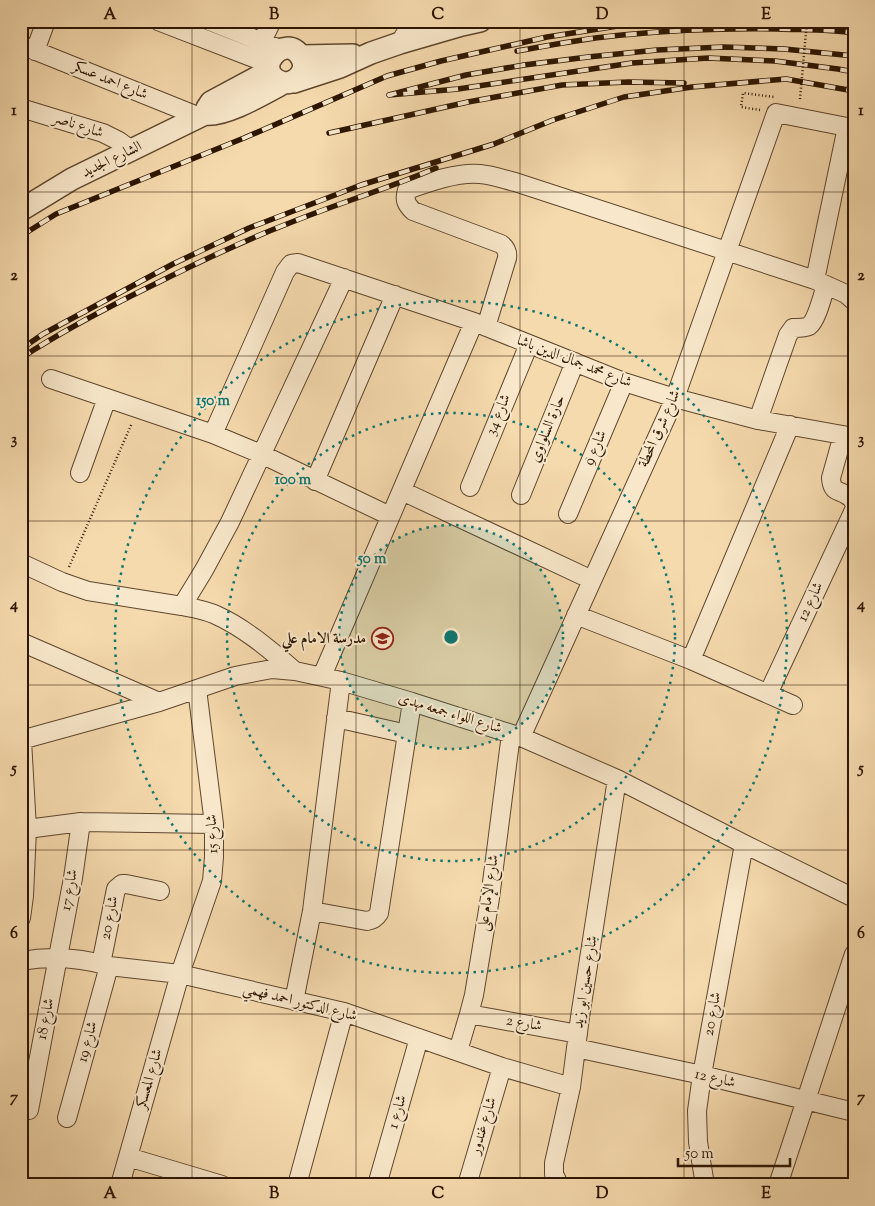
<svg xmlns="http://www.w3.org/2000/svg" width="875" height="1206" viewBox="0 0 875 1206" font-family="'Sorts Mill Goudy',Amiri,serif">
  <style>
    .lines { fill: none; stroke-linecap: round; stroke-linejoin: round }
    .minor-casing { stroke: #5f462c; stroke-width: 20 }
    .tertiary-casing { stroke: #5f462c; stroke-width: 24 }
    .path { stroke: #2d1500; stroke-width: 2.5; stroke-dasharray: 1 2.5; stroke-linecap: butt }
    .minor { stroke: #f8e7ca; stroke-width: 18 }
    .tertiary { stroke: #f8e7ca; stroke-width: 21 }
    .rail-casing { stroke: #2d1500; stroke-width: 5.5 }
    .rail { stroke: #f8e7ca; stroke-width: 4; stroke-dasharray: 11; stroke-linecap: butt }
    .path-bridge { stroke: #2d1500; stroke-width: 2.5; stroke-dasharray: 1 2.5; stroke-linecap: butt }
    .grid { fill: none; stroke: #2d1500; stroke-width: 1; stroke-opacity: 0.55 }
    .ring { fill: none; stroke: #0f766e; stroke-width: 2.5; stroke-dasharray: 2.5 5 }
    .labels { text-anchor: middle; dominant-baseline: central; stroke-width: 4; stroke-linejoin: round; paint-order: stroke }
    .street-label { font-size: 15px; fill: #2d1500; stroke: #f8e7ca }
    .poi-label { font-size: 15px; font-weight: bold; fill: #2d1500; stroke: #f8e7ca; text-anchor: end }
    .centre { fill: #0f766e; stroke: #f8e7ca; stroke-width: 2.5 }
    .ring-label { font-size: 15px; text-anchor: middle; font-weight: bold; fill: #0f766e; stroke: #f8e7ca; stroke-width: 4; stroke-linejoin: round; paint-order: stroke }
    .neatline { fill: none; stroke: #2d1500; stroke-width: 2 }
    .grid-label { font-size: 16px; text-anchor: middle; font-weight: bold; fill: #2d1500 }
  </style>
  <rect width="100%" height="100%" fill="#f5daae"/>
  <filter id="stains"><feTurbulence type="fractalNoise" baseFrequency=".004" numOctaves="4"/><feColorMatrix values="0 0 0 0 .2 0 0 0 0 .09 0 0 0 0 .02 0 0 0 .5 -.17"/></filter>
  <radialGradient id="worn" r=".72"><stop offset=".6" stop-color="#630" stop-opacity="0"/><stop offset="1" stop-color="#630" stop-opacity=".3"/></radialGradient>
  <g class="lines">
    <defs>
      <path id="minor" d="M158 21 269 64
        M209 21 280 49
        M400 43 412 21
        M21 45 200 117
        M35 51 46 21
        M256 53 272 21
        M21 108 103 133 119 141 131 150
        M815 280 847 127 854 128
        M486 327 507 258C508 252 506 248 501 244L413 211C406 204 404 200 407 190 429 182 457 172 480 174 492 175 503 179 515 182L815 280 846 294 854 301
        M51 379 213 434 261 454 390 516
        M758 420 788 335 793 328C798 328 805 328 809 326 817 320 823 294 826 285
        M213 434 285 272 291 264 298 263 474 322 624 382 675 398 758 420 854 437
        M843 435 831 478C832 494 839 489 848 496 851 497 853 501 854 503
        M80 473 107 398
        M315 481 395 295
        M470 487 529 344
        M402 491 592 580
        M521 495 575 362
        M568 514 624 382
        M21 563 62 582 88 591 182 606
        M576 615 691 660 793 705
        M21 642 159 702
        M691 660 790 425
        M295 671C270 650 245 628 216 615 206 610 193 608 182 606L204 570 230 522 344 278
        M322 676 474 322
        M768 694 854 510
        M336 718 407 734
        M521 737 675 398 776 113 847 127
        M21 740 159 702 235 676 272 669 295 671 341 681 412 702 521 737 617 779 744 844 854 898
        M27 829 81 822 214 824
        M312 911 367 921C373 920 376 918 379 913L412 702
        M21 918 24 896 27 829 22 740
        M21 961C49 956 81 958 109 966L180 974 344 1012 502 1067 571 1087
        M101 964 116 889 122 884H126L160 891
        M294 1001 312 911 341 681
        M469 1014 578 1034
        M576 1048 702 1075 854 1112
        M458 1051 469 1014 474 995 490 898 511 734
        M29 1110 73 878 81 822
        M67 1118 109 966
        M128 1157 222 1185
        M120 1185 180 974 212 881 214 857V824L197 689
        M297 1185 344 1012
        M377 1185 419 1038
        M467 1185 502 1067
        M559 1185 554 1174V1163L571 1087 580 1017 617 779
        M705 1185 698 1142 697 1111 702 1075 744 844
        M778 1185 854 954"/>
      <path id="tertiary" d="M301 56 353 55
        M294 82 340 67 371 53 400 43 462 25 480 21
        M205 114 207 108 211 102 269 71
        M21 210 72 179 205 114C225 117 265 93 284 83 297 83 309 70 301 57 285 30 248 72 284 83"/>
    </defs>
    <use href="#minor" class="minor-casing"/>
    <use href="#tertiary" class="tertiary-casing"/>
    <path class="path" d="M760 110 741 107 743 93 774 97
      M69 567 132 423"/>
    <use href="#minor" class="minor"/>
    <use href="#tertiary" class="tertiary"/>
    <defs>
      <path id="rail" d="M517 51C552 45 587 38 622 35 674 30 726 28 778 29 803 30 829 29 854 33
        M854 56 784 49 723 47 657 50 588 57 524 65 466 75 389 95 458 89 632 63 708 58 775 61 838 69 854 72
        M329 133 468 102 562 85 628 82 684 83
        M21 236 56 214 244 138 387 76 441 61 547 37 624 25 676 21
        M21 349 43 334 173 264 249 228 361 185 494 144 553 120 624 97 692 87 786 79 854 91
        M21 358C64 330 110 306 157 283 199 262 243 241 287 224 336 204 387 189 436 168"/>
    </defs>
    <use href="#rail" class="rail-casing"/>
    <use href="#rail" class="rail"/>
    <path class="path-bridge" d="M800 99 807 21"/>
  </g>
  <path class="grid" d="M192 21V1185M356 21V1185M520 21V1185M684 21V1185M21 192H854M21 356H854M21 521H854M21 685H854M21 850H854M21 1014H854"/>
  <circle cx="451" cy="637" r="112" fill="#0f766e" fill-opacity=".12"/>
  <g class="ring">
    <circle cx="451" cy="637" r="112"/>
    <circle cx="451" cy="637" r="224"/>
    <circle cx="451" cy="637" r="336"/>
  </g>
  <defs>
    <symbol id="school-ring" viewBox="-11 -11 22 22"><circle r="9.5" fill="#f8e7ca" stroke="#8f2418" stroke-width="1.5"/><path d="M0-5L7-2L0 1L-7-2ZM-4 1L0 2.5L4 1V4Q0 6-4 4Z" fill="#8f2418"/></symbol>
  </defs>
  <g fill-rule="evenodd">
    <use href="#school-ring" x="370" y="626" width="25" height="25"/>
  </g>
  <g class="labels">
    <g class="street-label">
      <text transform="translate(110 81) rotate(22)">شارع احمد عسكر</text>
      <text transform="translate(78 126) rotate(18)">شارع ناصر</text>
      <text transform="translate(112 160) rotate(-26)">الشارع الجديد</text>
      <text transform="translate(574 362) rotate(21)">شارع محمد جمال الدين باشا</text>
      <text transform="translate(499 415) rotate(-68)">شارع 34</text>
      <text transform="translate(548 429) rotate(-68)">حارة السلواوي</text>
      <text transform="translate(660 429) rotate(-66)">شارع شرق المحطة</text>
      <text transform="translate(596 448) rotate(-67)">شارع 9</text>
      <text transform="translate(811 602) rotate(-65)">شارع 12</text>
      <text transform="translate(450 714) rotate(17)">شارع اللواء جمعه مهدى</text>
      <text transform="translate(213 834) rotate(-92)">شارع 15</text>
      <text transform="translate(70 890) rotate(-80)">شارع 17</text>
      <text transform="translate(489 893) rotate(-82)">شارع الإمام على</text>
      <text transform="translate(110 918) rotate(-79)">شارع 20</text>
      <text transform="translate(586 982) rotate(-81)">شارع حسين ابو زيد</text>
      <text transform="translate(300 1003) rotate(14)">شارع الدكتور احمد فهمي</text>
      <text transform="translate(713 1014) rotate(-80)">شارع 20</text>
      <text transform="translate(46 1019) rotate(-79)">شارع 18</text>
      <text transform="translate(524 1024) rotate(10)">شارع 2</text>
      <text transform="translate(88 1042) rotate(-75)">شارع 19</text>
      <text transform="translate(150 1079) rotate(-74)">شارع المعسكر</text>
      <text transform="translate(715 1079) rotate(13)">شارع 12</text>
      <text transform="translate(398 1112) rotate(-74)">شارع 1</text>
      <text transform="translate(484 1126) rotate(-73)">شارع غندور</text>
    </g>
    <g class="poi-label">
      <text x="366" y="639">مدرسة الامام علي</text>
    </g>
  </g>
  <circle cx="451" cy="637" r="8" class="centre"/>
  <g class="ring-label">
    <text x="213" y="405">150 m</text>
    <text x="293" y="484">100 m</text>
    <text x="372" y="563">50 m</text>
  </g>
  <rect width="875" height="1206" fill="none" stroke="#f5daae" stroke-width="55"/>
  <path d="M678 1158v8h112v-8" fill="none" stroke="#2d1500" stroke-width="2.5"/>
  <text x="685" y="1158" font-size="15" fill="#2d1500" stroke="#f8e7ca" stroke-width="4" paint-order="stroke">50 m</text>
  <rect x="28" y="28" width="820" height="1150" class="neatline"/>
  <g class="grid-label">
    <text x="110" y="19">A</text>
    <text x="274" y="19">B</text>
    <text x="438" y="19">C</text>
    <text x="602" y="19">D</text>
    <text x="766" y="19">E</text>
    <text x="14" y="115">1</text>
    <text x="861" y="115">1</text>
    <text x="14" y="280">2</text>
    <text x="861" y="280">2</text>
    <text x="14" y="444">3</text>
    <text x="861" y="444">3</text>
    <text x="14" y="609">4</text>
    <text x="861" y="609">4</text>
    <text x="14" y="773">5</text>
    <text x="861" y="773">5</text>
    <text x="14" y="938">6</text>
    <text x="861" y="938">6</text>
    <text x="14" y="1102">7</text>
    <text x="861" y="1102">7</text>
    <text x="110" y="1198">A</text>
    <text x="274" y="1198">B</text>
    <text x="438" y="1198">C</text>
    <text x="602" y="1198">D</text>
    <text x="766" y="1198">E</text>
  </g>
  <rect width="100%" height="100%" filter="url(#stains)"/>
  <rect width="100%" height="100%" fill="url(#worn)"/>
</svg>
